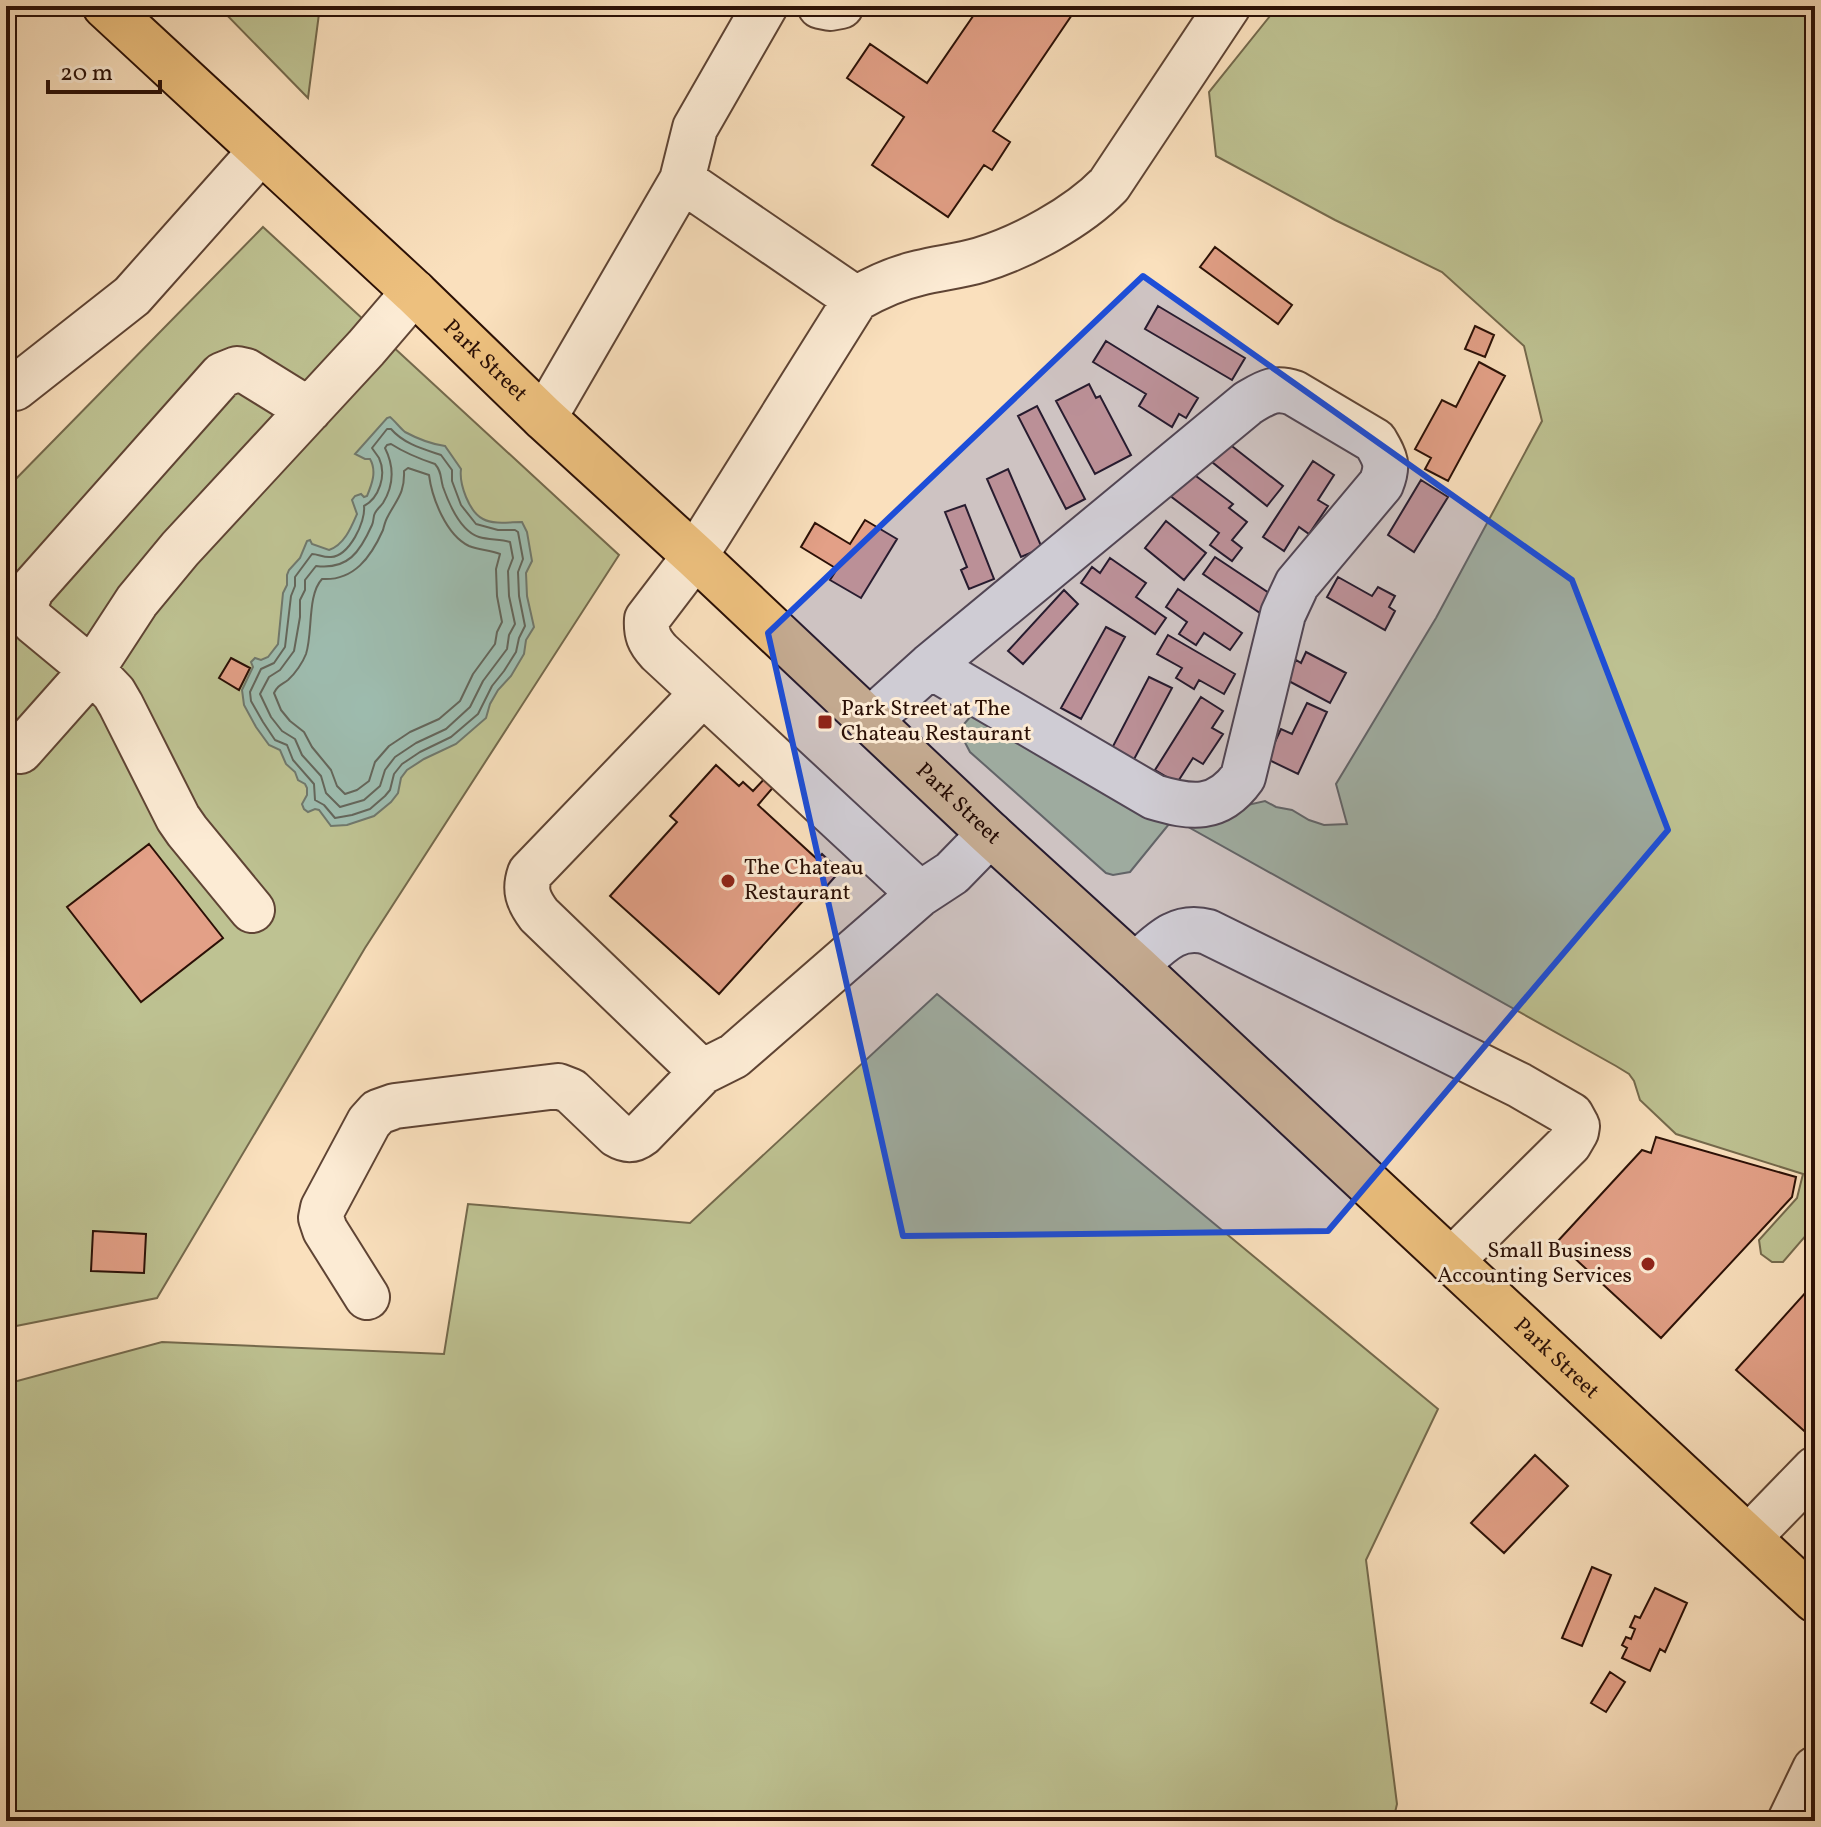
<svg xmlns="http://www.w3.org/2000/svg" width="1821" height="1827" viewBox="0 0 1821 1827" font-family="Vollkorn,serif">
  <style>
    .green { fill: #bec292; stroke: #74694c; stroke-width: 2 }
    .water { fill: #9ebdb0; stroke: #70786c; stroke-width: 2 }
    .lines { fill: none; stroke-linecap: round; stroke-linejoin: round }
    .shore { stroke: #64665b; stroke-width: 2 }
    .building { fill: #e3a087; stroke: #2b1006; stroke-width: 2 }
    .minor-casing { stroke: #5f4434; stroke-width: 48 }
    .major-casing { stroke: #2b1006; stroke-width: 48 }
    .minor { stroke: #fcebd4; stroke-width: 44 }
    .major { stroke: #edc07e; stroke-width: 44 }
    .marked { fill: #1d4ed8; fill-opacity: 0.2; stroke: #1d4ed8; stroke-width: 6; stroke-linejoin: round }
    .poi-dot { fill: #8f2418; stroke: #fcebd4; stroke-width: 3 }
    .labels { text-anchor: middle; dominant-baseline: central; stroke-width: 6; stroke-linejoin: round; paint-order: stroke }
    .street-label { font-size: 22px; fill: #2b1006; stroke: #fcebd4 }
    .poi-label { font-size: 22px; fill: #2b1006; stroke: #fcebd4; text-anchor: start }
  </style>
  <rect width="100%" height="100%" fill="#fae0bd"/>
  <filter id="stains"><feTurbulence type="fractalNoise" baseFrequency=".0025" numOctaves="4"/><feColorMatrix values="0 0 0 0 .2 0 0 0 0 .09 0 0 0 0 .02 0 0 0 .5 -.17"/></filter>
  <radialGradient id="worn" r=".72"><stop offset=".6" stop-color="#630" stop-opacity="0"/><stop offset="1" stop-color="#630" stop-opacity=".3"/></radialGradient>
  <path class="green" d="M218 6H320L308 98Z
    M1278 6H1815V1225L1783 1262H1772L1761 1254 1759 1240 1797 1198 1803 1174 1676 1134 1640 1100 1634 1081 1629 1074 1616 1066 1181 823 1169 824 1130 872 1113 875 1106 873 970 752 960 733 964 724 971 716 988 714 1239 807 1265 801 1276 807 1292 810 1309 820 1324 825 1347 824 1336 784 1436 618 1542 421 1524 346 1442 272 1335 220 1216 156 1209 92Z
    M263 227 619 555 365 948 157 1298 6 1328V489Z
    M937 994 1438 1409 1366 1560 1397 1804 1393 1821H6V1384L162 1342 444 1354 468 1204 690 1223Z"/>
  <path class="water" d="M390 417C395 421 400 428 405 432 418 439 430 444 445 446L461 469C459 484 469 512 483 519 494 525 510 522 522 522L527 532 532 561 526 573 527 596 534 627 526 640 524 654 511 676 498 690 490 704 486 718 456 744 424 759 407 770 401 778 398 793 391 802 374 816 347 825 331 826 319 810 315 809 308 812 304 809 302 804 307 795V788L305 784 298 780 295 772 286 764 280 750 269 745 256 727 244 705 242 690 253 667 251 662 255 658 261 660 268 657 278 644 283 593 287 585V575L289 570 300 558 307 541 310 540 312 544 329 550C344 545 351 528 357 514L352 500 355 496 361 494 364 497 367 496C372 484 377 471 370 459H365L355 454 387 418Z"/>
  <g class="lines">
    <path class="shore" d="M387 429H391C404 444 423 449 441 455L452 470V481L461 505 476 524 498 530H515L518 532 523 559 518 572 519 596 525 626 519 638 516 652 504 671 492 686 478 714 451 737 420 752 402 764 394 774 390 790 385 796 370 809 352 815 335 818 324 805 315 800 314 784 293 760 287 745 275 740 263 722 251 701 250 692 261 669 274 663 285 647 291 596 295 586V577L312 554C318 554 324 558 331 557 349 556 366 522 364 506 379 498 387 475 379 458 377 455 374 451 372 448Z
      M391 444C405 453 420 459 435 464 442 472 440 477 443 487 449 504 460 531 479 537 489 540 500 539 510 542L513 558 508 571 509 596 515 624 509 635 507 649 483 681 470 707 446 729 416 743 395 757 385 770 380 786 364 800 340 807 326 793 321 776 302 755 295 739 282 731 271 717 260 694 269 677 280 670 294 651 300 617V600L305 590V580L316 566C348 570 360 552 372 525 374 521 373 516 375 513 377 509 381 506 383 503 394 485 394 466 385 448L387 445Z
      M408 468 429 475C432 498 446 535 469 546 479 550 490 550 500 554L496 569 497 596 502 622 497 632 495 644 473 674 460 701 439 719 410 732 389 746 375 762 369 781 357 790 345 794 337 786 331 770 312 747 304 732 290 721 281 710 274 693C278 685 281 685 288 680 295 674 303 662 306 654 313 633 307 595 322 579 354 581 371 557 383 530 384 526 385 522 387 518 396 500 405 494 404 471Z"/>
  </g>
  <path class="building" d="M980 6H1078L993 131 1010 142 992 170 984 165 948 217 872 165 904 117 847 78 870 44 927 83Z
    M1215 247 1292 305 1278 324 1200 267Z
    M1158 306 1245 358 1232 380 1145 329Z
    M1475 326 1494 335 1485 357 1465 349Z
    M1106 341 1198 398 1186 418 1179 414 1172 427 1139 406 1146 394 1093 362Z
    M1479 362 1505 376 1448 481 1425 469 1431 458 1415 449 1442 400 1456 407Z
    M1089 384 1096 398 1100 396 1131 455 1095 474 1056 401Z
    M1037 406 1085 499 1066 509 1018 416Z
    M1228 443 1283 486 1267 506 1212 462Z
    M1313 461 1334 475 1318 500 1328 506 1309 534 1299 527 1284 551 1263 537Z
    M1008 469 1042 548 1021 557 987 479Z
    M1188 470 1233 504 1229 508 1247 522 1232 540 1242 548 1232 561 1210 545 1219 533 1169 495Z
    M1421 480 1448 497 1414 552 1388 535Z
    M965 505 994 579 969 589 961 570 967 567 945 512Z
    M865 520 897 539 861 598 830 580 837 569 801 547 815 523 850 544Z
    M1166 521 1206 553 1184 580 1145 548Z
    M1215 557 1272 595 1260 613 1203 574Z
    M1110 558 1146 583 1136 597 1166 618 1155 634 1081 583 1092 567 1100 573Z
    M1338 577 1372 596 1378 587 1395 596 1389 607 1395 611 1385 630 1327 597Z
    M1178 589 1242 633 1230 650 1204 633 1196 645 1179 634 1187 622 1166 607Z
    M1064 590 1078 604 1023 664 1008 651Z
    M1106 627 1125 637 1081 719 1061 708Z
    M1168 635 1235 674 1224 694 1199 680 1194 689 1176 678 1182 668 1157 654Z
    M1306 652 1346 673 1330 703 1285 679 1296 660 1301 663Z
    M231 658 250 668 239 690 219 678Z
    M1149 677 1172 688 1132 763 1110 752Z
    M1201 697 1223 711 1212 728 1223 734 1203 764 1193 758 1177 783 1155 770Z
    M1307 703 1327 712 1298 774 1267 759 1281 729 1292 734Z
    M716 765 739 786 743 782 753 791 767 776 776 784 758 805 817 859 822 854 840 871 818 896 812 891 719 994 610 896 677 822 670 816Z
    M149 844 223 938 141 1002 67 907Z
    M1656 1137 1796 1177 1792 1197 1661 1338 1557 1242 1642 1150 1651 1153Z
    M93 1231 146 1234 144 1273 91 1271Z
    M1815 1282V1433L1811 1437 1736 1370Z
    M1535 1455 1568 1486 1504 1553 1471 1523Z
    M1592 1567 1611 1575 1582 1646 1562 1638Z
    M1655 1588 1687 1603 1665 1652 1660 1649 1650 1671 1622 1658 1627 1648 1622 1645 1626 1637 1631 1639 1635 1629 1630 1627 1635 1616 1640 1618Z
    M1610 1672 1625 1682 1606 1712 1591 1703Z"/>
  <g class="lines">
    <defs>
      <path id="minor" d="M820 6 830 8 841 6
        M682 180 695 128 765 6
        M856 299C875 288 897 278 919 273 939 268 960 266 980 260 1023 247 1078 217 1109 185L1228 6
        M15 388 132 296 261 151
        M544 418 682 180 856 299 695 556 647 619C646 634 649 641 659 652L920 894
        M703 693 530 873C524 890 528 900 539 915L702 1072 734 1056 920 894 952 873 990 834
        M869 721 930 666 1248 403C1265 393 1274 386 1294 393L1375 441C1385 458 1389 464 1381 484L1297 584 1283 614 1243 777C1218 812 1191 808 1154 797L930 666
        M20 751 92 670 34 622 27 613 25 604 32 589 222 375 237 369 246 371 309 410
        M252 910 187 831 178 818 121 705 114 693 92 670 137 601 180 549 366 348 414 292
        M1135 966C1158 946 1175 923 1208 932L1519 1085 1571 1115 1577 1126 1576 1132 1569 1144 1451 1261
        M367 1297 325 1230 321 1218 323 1208 369 1122 378 1112 395 1106 558 1086 571 1091 617 1135C627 1141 633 1141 642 1134L702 1072
        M1749 1537 1815 1469
        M1790 1821 1815 1769"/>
      <g id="major">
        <path id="s1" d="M105 6 414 292 544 418 695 556 990 834 1135 966 1815 1600"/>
      </g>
    </defs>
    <use href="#minor" class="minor-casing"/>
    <use href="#major" class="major-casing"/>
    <use href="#minor" class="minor"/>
    <use href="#major" class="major"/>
  </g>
  <path class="marked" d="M1143 276 1572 580 1668 830 1328 1231 903 1236 768 633Z"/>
  <g class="poi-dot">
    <rect x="817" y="714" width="16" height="16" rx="4"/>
    <circle cx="728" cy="881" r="8"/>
    <circle cx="1648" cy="1264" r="8"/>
  </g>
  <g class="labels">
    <g class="street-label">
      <text stroke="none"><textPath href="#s1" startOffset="520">Park Street</textPath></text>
      <text stroke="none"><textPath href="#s1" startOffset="1168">Park Street</textPath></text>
      <text stroke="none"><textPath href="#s1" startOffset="1984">Park Street</textPath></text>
    </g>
    <g class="poi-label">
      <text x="841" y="709">Park Street at The<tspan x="841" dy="25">Chateau Restaurant</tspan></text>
      <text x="744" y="868">The Chateau<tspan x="744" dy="25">Restaurant</tspan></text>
      <text x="1632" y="1251" text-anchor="end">Small Business<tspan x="1632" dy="25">Accounting Services</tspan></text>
    </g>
  </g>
  <rect width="1821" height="1827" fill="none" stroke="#fae0bd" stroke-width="32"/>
  <rect x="8" y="8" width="1805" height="1811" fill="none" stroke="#2b1006" stroke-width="4"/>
  <rect x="16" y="16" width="1789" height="1795" fill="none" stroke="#2b1006" stroke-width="2"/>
  <path d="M48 80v12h112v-12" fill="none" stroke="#2b1006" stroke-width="4"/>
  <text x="60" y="80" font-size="24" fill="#2b1006" stroke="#fcebd4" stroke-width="6" paint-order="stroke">20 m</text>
  <rect width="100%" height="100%" filter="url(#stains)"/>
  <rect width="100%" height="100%" fill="url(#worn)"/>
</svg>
